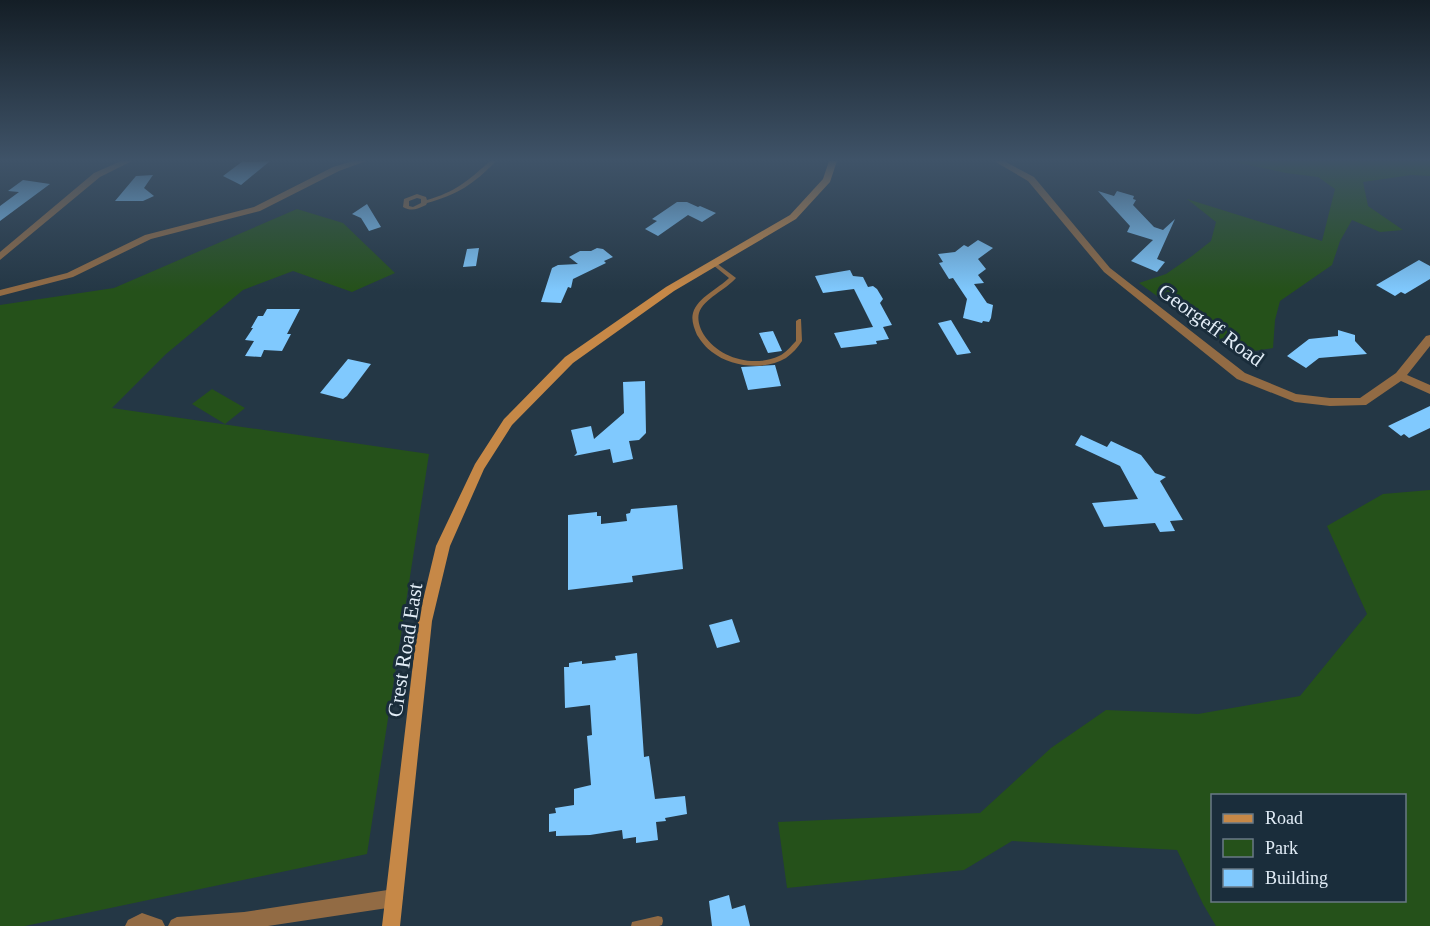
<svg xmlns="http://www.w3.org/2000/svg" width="1430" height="926" viewBox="0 0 1430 926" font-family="'Times New Roman',serif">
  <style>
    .green { fill: #25511a; fill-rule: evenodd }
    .building { fill: #80c9fe }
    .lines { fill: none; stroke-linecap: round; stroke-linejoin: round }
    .lane { fill: #926b44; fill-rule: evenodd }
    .street { fill: #926b44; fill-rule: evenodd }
    .secondary { fill: #c68847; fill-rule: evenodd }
    .labels { text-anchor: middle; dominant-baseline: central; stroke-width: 6; stroke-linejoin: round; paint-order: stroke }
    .street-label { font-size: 21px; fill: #e1ecf6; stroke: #1a2d3b }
  </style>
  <rect width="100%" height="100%" fill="#243745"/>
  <path class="green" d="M1230 161H1430V176L1411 175 1363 182 1368 206 1403 230 1380 232 1352 220 1340 241 1332 265 1280 301 1275 320 1273 348 1247 352 1208 333 1139 283 1166 274 1192 256 1211 241 1216 222 1187 199 1322 241 1335 189 1318 177 1286 173Z
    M297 209 343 223 395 273 352 292 293 271 243 290 166 354 112 408 429 454 367 854 25 926H0V305L114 288Z
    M212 389 245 408 225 424 192 404Z
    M1430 490V926H1216L1203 904 1177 850 1012 841 964 870 787 888 778 822 980 813 1051 748 1106 710 1198 714 1300 696 1367 614 1327 526 1383 494ZM1212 796H1404V900H1212Z"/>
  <path class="building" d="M243 161 246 162 270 161 241 185 223 176Z
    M153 175 144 188 154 196 143 201H115L136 176Z
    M23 180 50 184 0 221V206L19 192 8 191Z
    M1098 191 1114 196 1117 191 1134 196 1133 199 1136 200 1133 205 1154 227 1163 230 1175 219 1157 259 1165 262 1157 272 1131 261 1153 240 1127 232 1130 226Z
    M677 202H687L698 207 700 206 716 213 702 222 688 215 658 236 645 229 657 221 652 219Z
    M367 204 381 227 369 231 361 218 352 214Z
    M978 240 993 248 978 259 986 269 978 275 984 283 974 284 987 303 993 305 991 318 989 322 983 321 982 323 963 318 967 299 953 278 949 279 939 263 943 262 938 254 955 252 964 245 968 247Z
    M479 248 476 266 463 267 467 249Z
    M597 248 603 249 613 257 604 261 606 263 573 279 571 288 568 287 561 303 541 302 552 268 558 265 578 264 569 257 580 251H591Z
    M1419 260 1430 266V279L1405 294 1401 292 1395 296 1376 285Z
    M850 270 853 276 863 277 868 287 873 286 877 289 883 299 880 303 892 325 883 327 889 339 876 341 877 344 841 348 834 333 873 327 854 289 823 293 815 276Z
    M267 309H300L287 334H291L282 351 264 350 261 357 245 356 254 341 245 340 253 328H251L258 316H263Z
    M951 320 971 353 957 355 938 323Z
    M1338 330 1355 335V341L1367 354 1319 358 1306 368 1287 356 1309 339 1338 336Z
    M773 331 782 351 768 353 759 333Z
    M348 359 371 364 347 396 343 399 320 393Z
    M775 365 781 386 748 390 741 367Z
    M645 381 646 433 639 440 629 441 633 459 613 463 610 449 574 456 577 453 571 430 591 426 594 439 624 413 623 382Z
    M1430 406V428L1409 438 1404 434 1401 436 1388 426Z
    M1081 435 1107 447 1111 441 1141 455 1155 473 1166 477 1160 481 1183 520 1170 521 1175 531 1160 532 1155 523 1104 527 1092 503 1138 499 1120 466 1075 445Z
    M677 505 683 569 632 576 633 582 568 590V515L597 512V516H601V524L627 521 626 514 630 513 631 509Z
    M732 619 740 642 717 648 709 625Z
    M637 653 644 757 649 756 655 799 685 796 687 814 665 818 666 821 656 822 658 840 636 843V837L623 839 622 830 590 835 556 836V831L549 832V814L556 813 555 808 574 805V789L591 785 587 736 592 735 590 705 565 708 564 667H569V663L582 661V664L616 660 615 656Z
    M729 895 732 909 745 905 750 926H712L709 901Z"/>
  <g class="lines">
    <path class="lane" d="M490 161H496C474 184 457 195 427 203L426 205C417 209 412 212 403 207L404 199 417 194 426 197 427 200C455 192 468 181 490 161ZM417 198 421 199V203L413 207 409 206V201Z
      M715 262 736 278C727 289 703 299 699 313 697 320 700 329 704 335 719 358 753 368 779 356 786 353 791 346 796 341V321L799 319H801L802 341C798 347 793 353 786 358 765 371 731 367 712 352 706 348 701 341 697 335 694 328 691 320 693 313 698 297 718 289 729 278L713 265 712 264Z
      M658 916 662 917 663 921 662 925 659 926H631L632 922Z"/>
    <path class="street" d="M121 161H132L100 177 0 260V252L94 173Z
      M353 161H366L339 171 260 211 151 239 73 277 0 296V290L67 273 145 235 254 207 333 167Z
      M994 161H1004L1034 177 1110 268 1245 373 1296 394 1330 398H1360L1396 373 1426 336 1430 335V346L1407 375 1430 385V394L1401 381 1366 405 1330 406 1295 402 1237 379 1104 272 1028 181Z
      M394 889 400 892 403 898 400 904 394 907 268 926H168L171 920 177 917 244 912Z
      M142 913 162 920 165 926H125L128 920Z"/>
    <path class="secondary" d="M829 161H837L830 182 796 219 674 291 573 363 512 425 484 469 450 546 432 621 400 926H382L418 621 436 546 475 464 504 419 565 357 666 287 790 215 823 179Z"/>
  </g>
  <linearGradient id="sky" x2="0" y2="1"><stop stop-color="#141e26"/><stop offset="0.55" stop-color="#3f5368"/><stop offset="1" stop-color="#3f5368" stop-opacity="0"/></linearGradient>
  <rect width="1430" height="291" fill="url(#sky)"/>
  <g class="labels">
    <g class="street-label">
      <text transform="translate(1211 325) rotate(36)">Georgeff Road</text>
      <text transform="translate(405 650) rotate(-81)">Crest Road East</text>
    </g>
  </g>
  <rect x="1211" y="794" width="195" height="108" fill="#1a2d3b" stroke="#6a7986" stroke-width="1.5"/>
  <rect x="1223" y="814" width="30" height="9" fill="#c68847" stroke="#6a7986" stroke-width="1.5"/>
  <text x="1265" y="824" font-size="18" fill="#e1ecf6">Road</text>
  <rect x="1223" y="839" width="30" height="18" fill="#25511a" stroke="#6a7986" stroke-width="1.5"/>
  <text x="1265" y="854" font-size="18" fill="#e1ecf6">Park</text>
  <rect x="1223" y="869" width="30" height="18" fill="#80c9fe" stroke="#6a7986" stroke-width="1.5"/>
  <text x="1265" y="884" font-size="18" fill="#e1ecf6">Building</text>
</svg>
